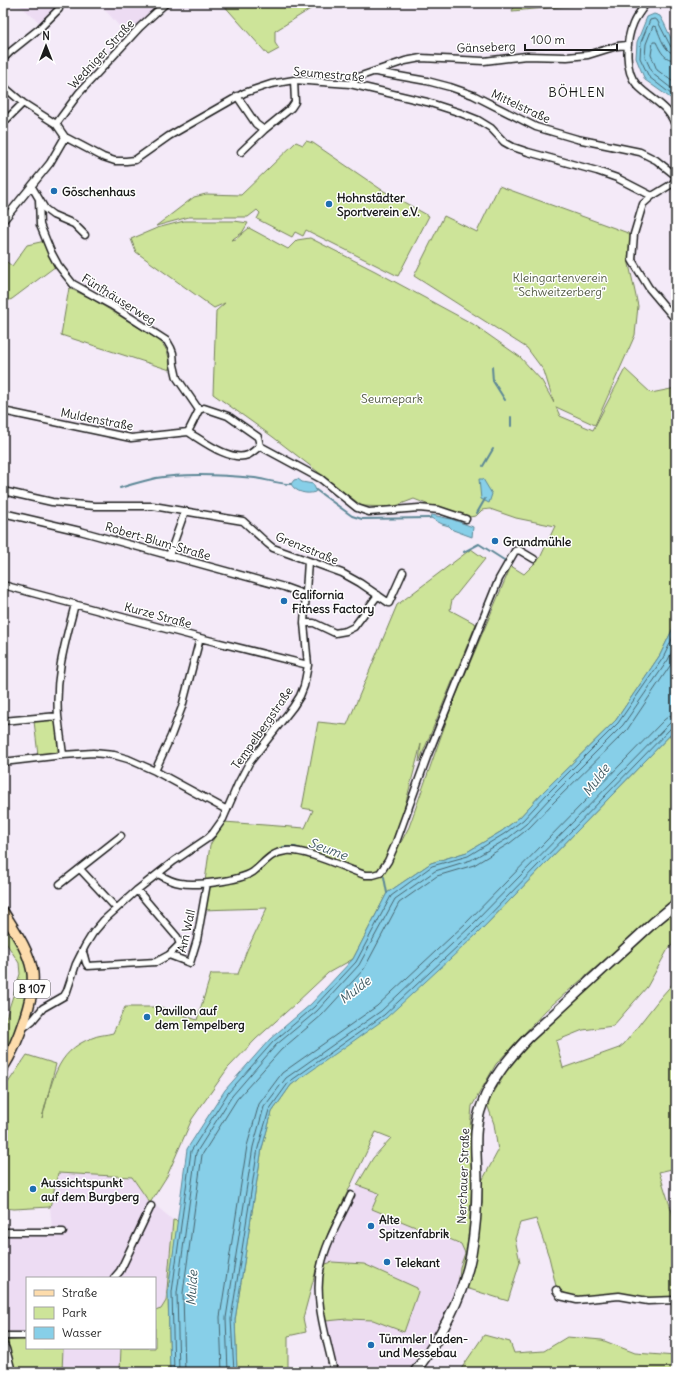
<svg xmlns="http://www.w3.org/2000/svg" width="679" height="1375" viewBox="0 0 679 1375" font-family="Delius,sans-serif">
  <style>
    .built { fill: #eddcf3 }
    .green { fill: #cde499; stroke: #74805a }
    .water { fill: #87cfe8; stroke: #5c8796 }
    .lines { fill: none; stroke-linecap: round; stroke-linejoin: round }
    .shore { stroke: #47646e; stroke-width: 1 }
    .stream { stroke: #5c8796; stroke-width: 2 }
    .street-casing { stroke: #1c1c1c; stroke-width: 9 }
    .secondary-casing { stroke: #1c1c1c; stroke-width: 12 }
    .primary-casing { stroke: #1c1c1c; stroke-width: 13 }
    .street { stroke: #fff; stroke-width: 6 }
    .secondary { stroke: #fff; stroke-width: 9 }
    .primary { stroke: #fddcac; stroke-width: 10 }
    .poi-dot { fill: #1f6fb2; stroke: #fff; stroke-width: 1.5 }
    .labels { text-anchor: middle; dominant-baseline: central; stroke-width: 3; stroke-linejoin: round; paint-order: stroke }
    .shield { fill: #fff; stroke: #606060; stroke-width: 1 }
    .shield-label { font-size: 11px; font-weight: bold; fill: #1c1c1c }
    .street-label { font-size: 12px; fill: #1c1c1c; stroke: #fff }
    .poi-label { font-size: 12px; font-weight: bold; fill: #1c1c1c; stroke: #fff; text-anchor: start }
    .park-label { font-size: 12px; fill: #515842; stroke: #fff }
    .neighbourhood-label { font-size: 13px; letter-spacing: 1px; fill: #1c1c1c; stroke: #fff }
    .water-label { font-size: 13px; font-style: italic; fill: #415b63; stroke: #fff }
  </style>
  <rect width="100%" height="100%" fill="#f4eaf8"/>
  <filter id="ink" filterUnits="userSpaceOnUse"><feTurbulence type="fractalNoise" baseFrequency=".025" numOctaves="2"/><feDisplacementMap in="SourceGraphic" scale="8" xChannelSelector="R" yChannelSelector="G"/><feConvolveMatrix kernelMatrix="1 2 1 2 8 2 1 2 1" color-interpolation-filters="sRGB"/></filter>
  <g filter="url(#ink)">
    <path class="built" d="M17 3H67L40 23Z
      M99 3H161L127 35Z
      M58 1173 132 1177 150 1203 155 1205 173 1220 166 1301 161 1309 155 1311V1278H27V1339L3 1341V1230L52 1229 50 1207Z
      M358 1186 379 1193 372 1209 413 1226 438 1234 461 1244 465 1253 460 1267 459 1279 437 1330 408 1372H337L326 1321 347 1319 373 1320 404 1332 418 1292 417 1288 323 1265 339 1223Z
      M63 1348H121L120 1371 131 1372H62Z"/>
    <path class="green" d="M222 3H320L275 31V43L279 49 268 55Z
      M516 3H584L579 5 512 11Z
      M306 141 313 143 382 190 429 216 398 276 306 230 303 236 295 232 292 237 257 219 260 213 257 210 248 217H189L156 226 194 197 206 194 241 195 296 142 303 145Z
      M499 186 628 233 631 237 629 264 638 306 635 335 595 425 556 407 560 416 593 430 625 369 651 393 676 388V622L660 655 616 720 543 792 520 817 502 831 467 852 431 863 387 893 353 959 328 973 295 1004 256 1039 228 1068 192 1119 167 1176 150 1203 132 1177 58 1173 50 1207 14 1209 3 1208V1090L27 1055 56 1064 42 1118C52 1084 55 1051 92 1038 98 1035 106 1035 113 1033L125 1007H161L197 1020 211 974H238L247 950 267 908 201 910 210 845 224 822 305 828 313 810 302 808 318 722 347 725 397 605 471 549 485 559 452 600 450 610 476 624 419 762 421 744 390 863 409 827 452 705 511 566 524 574 540 558 555 526 516 518 490 509 482 510 476 516 462 518 414 499 393 507 362 506 273 437 213 394 216 311 225 303 214 308 136 252 131 239 157 228 184 221H234L248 223 242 233 231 240 236 239 249 228 288 249 297 240 310 238 375 271 473 324 520 357 542 381 554 403 544 371 527 348 414 276 444 216 477 232Z
      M45 241 56 266 12 299 3 303V259L12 266 27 245Z
      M69 288 92 299 159 340C169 351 169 356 170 370L61 335Z
      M51 720H54L56 724 58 751 55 753 38 755 34 721Z
      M676 729V899L546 1010 496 1064 472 1106 470 1129 472 1180 469 1230 464 1266 459 1279 460 1267 465 1253 461 1244 438 1234 413 1226 372 1209 379 1193 357 1185 373 1158 391 1138 376 1132 329 1231 319 1259 303 1318 306 1332 288 1336V1372H237L235 1320 262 1148 272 1112 291 1085 331 1055 477 934Z
      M676 907V940L667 951 647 987 613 1026 583 1030 556 1041 563 1068 619 1048 624 1044 660 998 676 980V1168L659 1172 676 1224V1297L655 1299 618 1293 579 1298 567 1295 556 1286 549 1257 536 1219 520 1223 515 1239 520 1262 508 1301 466 1288 475 1258 482 1203V1181L498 1151 494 1124 487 1104 514 1059 561 1014Z
      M3 922C11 934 22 947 26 961 35 989 15 1033 3 1058V1027L20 974 19 963 3 938Z
      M173 1220 178 1221 168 1292 170 1372 120 1371 121 1348H155V1311L161 1309 166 1301Z
      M332 1262 364 1264 417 1288 418 1292 404 1332 373 1320 347 1319 326 1321 319 1302 323 1265Z
      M484 1335 510 1342 514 1353 544 1351 567 1337 602 1340 635 1353 676 1356V1372H459Z
      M27 1339V1348H63L62 1372H3V1357H4L3 1353V1341Z"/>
    <path class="water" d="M654 14 660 16 664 23 676 49V102L645 80 636 58 637 42 647 17Z
      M298 479 302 482 313 484 316 490 315 492C307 495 295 492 291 484L294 480Z
      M479 479H483L492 494 489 503 481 499Z
      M432 515 451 519 473 527 472 537 453 530 449 526 442 524 431 518 430 516Z
      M676 622V729L477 934 386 1018 291 1085 272 1112 262 1148 235 1320 237 1372H170L168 1292 187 1149 225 1090 270 1039 311 1004 353 959 387 893 431 863 467 852 502 831 520 817 543 792 616 720 660 655Z"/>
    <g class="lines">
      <path class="shore" d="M676 49 671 47 657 20 654 19 650 20 641 42 640 58 649 77 676 98
        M676 54C664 53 661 37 656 27L653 26 646 44 645 57 653 74 676 92
        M676 60C664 60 661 52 656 42H653L651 55 657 70 676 84
        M174 1372 172 1292 191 1151 228 1093 273 1042 314 1007 356 962 391 896 432 866 468 856 504 834 523 820 546 795 618 723 663 658 676 631
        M179 1372 177 1293 196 1153 232 1096 276 1045 317 1011 359 965 395 899 435 871 471 860 507 839 526 824 550 798 623 725 668 660 676 643
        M185 1372 183 1293 202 1155 237 1099 281 1050 322 1015 364 969 399 903 437 876 474 865 510 843 529 828 554 802 627 730 676 657
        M222 1372 220 1317 247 1146 259 1104 282 1073 377 1006 466 923 664 720 669 716 676 715
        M228 1372 226 1318 253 1147 264 1107 286 1078 381 1011 470 927 668 725 671 722 676 721
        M234 1372 231 1319 258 1148 269 1110 289 1082 384 1015 474 931 671 728 676 727"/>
      <path class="stream" d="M492 367 493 381 505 400
        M511 417V426
        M483 466 493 449
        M120 488C132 484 144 481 156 478 186 473 224 475 255 478 262 479 286 485 291 484
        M316 490 352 516 362 519 430 518
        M477 513 485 499
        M464 552 479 544 504 560
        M283 847H295L304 850
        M353 867 367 873
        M384 877 387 893"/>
      <defs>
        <path id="street" d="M646 3C642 10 636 16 633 24 626 40 624 71 637 85 652 101 672 106 676 130
          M3 59 10 52 40 28 59 9
          M376 72 427 81 450 87 473 95 536 127 577 139 640 152 656 160 676 176
          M350 84 361 76 405 61 421 58 484 61 526 56 567 57 588 55 617 46 628 45
          M3 86 23 103 56 124 65 137 103 157 115 161H126L135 160 169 136 244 93 271 84 294 80 350 84 427 102 458 112 478 120 491 128 504 142 513 147 528 152 597 171 617 178 652 196
          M237 96 256 124 264 130 291 108 295 102 294 80
          M3 123 23 103
          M56 124 79 93 140 27 166 3
          M241 152 264 130
          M676 179 672 184 652 196 643 204 634 234 632 260 649 288 676 320
          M32 187 45 209 53 215 74 224 85 235
          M39 200 40 225 51 252 58 265 65 274 73 284 111 305 167 341 171 348 173 353 174 365 177 378 199 410
          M3 221 50 163 65 137
          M3 411 131 438 188 432 199 410 204 408 228 416 258 437 260 446 321 479 357 508 369 512 419 508 439 510 466 519
          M188 432C203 441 230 462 248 455 252 453 256 449 260 446
          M3 491 52 502 95 506H153L243 521 268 544 273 548 342 573 360 583 389 603 403 572
          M3 513 80 531 284 587 306 595
          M169 556 185 511
          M3 585 200 638 308 665
          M304 623H314L335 633 346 631 354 627 378 595
          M58 716C55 675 65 643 75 604
          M3 721 58 716 63 755
          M3 762 63 755 93 753 114 755 128 759 155 771 227 810
          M155 771 171 736 182 707 200 638
          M80 869 116 908
          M158 874C165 878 172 882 180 883 196 886 239 881 253 872 265 863 269 853 286 851 307 849 344 868 365 875H373L380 873 388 861 395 845 427 757 499 579 515 551 519 550 534 559
          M60 884 121 836
          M82 951C86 956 84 962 88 966L156 962 169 955 180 944 177 937 137 890
          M169 955 190 963 197 940 207 883
          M22 1029 32 1021 43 1008 64 996 67 991 76 964 85 946 93 933 104 920 137 890 174 861 208 838 213 833 223 819 238 784 249 763 293 707 300 696 304 686 308 665 304 623 308 561
          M3 1232H63
          M114 1278 120 1271 151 1206
          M556 1290 560 1296 577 1300 619 1296 648 1301 676 1300
          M3 1336H27
          M3 1343 6 1349 12 1372
          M334 1372C327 1339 313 1299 321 1266 326 1242 341 1217 351 1195"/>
        <path id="secondary" d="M415 1372C440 1338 463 1297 471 1255 475 1232 477 1207 477 1183 477 1157 472 1130 482 1105 491 1079 509 1058 528 1038L653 923 676 904"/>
        <path id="primary" d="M3 912C14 930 28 949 32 970 37 994 16 1047 3 1067"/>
      </defs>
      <use href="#street" class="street-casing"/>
      <use href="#secondary" class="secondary-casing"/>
      <use href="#primary" class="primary-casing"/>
      <use href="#street" class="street"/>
      <use href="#secondary" class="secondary"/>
      <use href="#primary" class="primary"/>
    </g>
  </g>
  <g class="poi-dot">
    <circle cx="54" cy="191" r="4"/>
    <circle cx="329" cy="204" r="4"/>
    <circle cx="495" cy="541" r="4"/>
    <circle cx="284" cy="601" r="4"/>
    <circle cx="147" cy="1017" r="4"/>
    <circle cx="33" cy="1189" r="4"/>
    <circle cx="371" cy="1226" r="4"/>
    <circle cx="387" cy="1262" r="4"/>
    <circle cx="371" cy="1345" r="4"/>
  </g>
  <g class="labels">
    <rect class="shield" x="14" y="980" width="36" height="18" rx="3"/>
    <g class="shield-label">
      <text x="32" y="989">B 107</text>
    </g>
    <g class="street-label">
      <text transform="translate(486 47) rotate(-2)">Gänseberg</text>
      <text transform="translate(101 54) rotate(-47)">Wedniger Straße</text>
      <text transform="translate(329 74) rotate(5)">Seumestraße</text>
      <text transform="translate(521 106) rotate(25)">Mittelstraße</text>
      <text transform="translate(119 299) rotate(32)">Fünfhäuserweg</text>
      <text transform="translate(97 419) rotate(11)">Muldenstraße</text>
      <text transform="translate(158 541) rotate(16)">Robert-Blum-Straße</text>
      <text transform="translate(307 548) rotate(22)">Grenzstraße</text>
      <text transform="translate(158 615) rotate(15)">Kurze Straße</text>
      <text transform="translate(262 728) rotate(-55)">Tempelbergstraße</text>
      <text transform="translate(186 931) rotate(-77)">Am Wall</text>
      <text transform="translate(463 1176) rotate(-88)">Nerchauer Straße</text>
    </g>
    <g class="poi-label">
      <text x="62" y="191">Göschenhaus</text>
      <text x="337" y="197">Hohnstädter<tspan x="337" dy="14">Sportverein e.V.</tspan></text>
      <text x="503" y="541">Grundmühle</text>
      <text x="292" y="594">California<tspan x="292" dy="14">Fitness Factory</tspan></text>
      <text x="155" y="1010">Pavillon auf<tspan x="155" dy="14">dem Tempelberg</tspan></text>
      <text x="41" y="1182">Aussichtspunkt<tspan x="41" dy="14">auf dem Burgberg</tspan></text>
      <text x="379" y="1219">Alte<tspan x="379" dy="14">Spitzenfabrik</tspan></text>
      <text x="395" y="1262">Telekant</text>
      <text x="379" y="1338">Tümmler Laden-<tspan x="379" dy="14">und Messebau</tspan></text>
    </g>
    <g class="park-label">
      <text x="560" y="277">Kleingartenverein<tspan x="560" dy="14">"Schweitzerberg"</tspan></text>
      <text x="392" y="398">Seumepark</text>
    </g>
    <g class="neighbourhood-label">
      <text x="577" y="92">BÖHLEN</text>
    </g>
    <g class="water-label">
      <text transform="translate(596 780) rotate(-53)">Mulde</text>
      <text transform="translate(328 849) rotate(20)">Seume</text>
      <text transform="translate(355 990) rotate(-38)">Mulde</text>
      <text transform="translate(192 1288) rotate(-87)">Mulde</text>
    </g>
  </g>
  <rect width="679" height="1375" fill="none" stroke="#fff" stroke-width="16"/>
  <rect x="8" y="8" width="663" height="1359" fill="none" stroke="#1c1c1c" stroke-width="1.5" filter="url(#ink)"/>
  <rect x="26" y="1277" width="130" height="72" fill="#ffffff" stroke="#a4a4a4"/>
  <rect x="34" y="1290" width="20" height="6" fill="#fddcac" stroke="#a4a4a4"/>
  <text x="62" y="1297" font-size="12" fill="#1c1c1c">Straße</text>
  <rect x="34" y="1307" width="20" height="12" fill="#cde499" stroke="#a4a4a4"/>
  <text x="62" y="1317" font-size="12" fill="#1c1c1c">Park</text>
  <rect x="34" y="1327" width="20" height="12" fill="#87cfe8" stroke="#a4a4a4"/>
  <text x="62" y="1337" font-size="12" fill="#1c1c1c">Wasser</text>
  <g transform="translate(46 46)" stroke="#ffffff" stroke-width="3" paint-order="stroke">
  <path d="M0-3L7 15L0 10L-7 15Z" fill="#1c1c1c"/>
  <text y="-6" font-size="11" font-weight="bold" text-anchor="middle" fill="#1c1c1c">N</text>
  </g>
  <path d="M525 44v6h92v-6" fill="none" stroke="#1c1c1c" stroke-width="2"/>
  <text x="531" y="44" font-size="12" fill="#1c1c1c" stroke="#ffffff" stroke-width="3" paint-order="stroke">100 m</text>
</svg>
